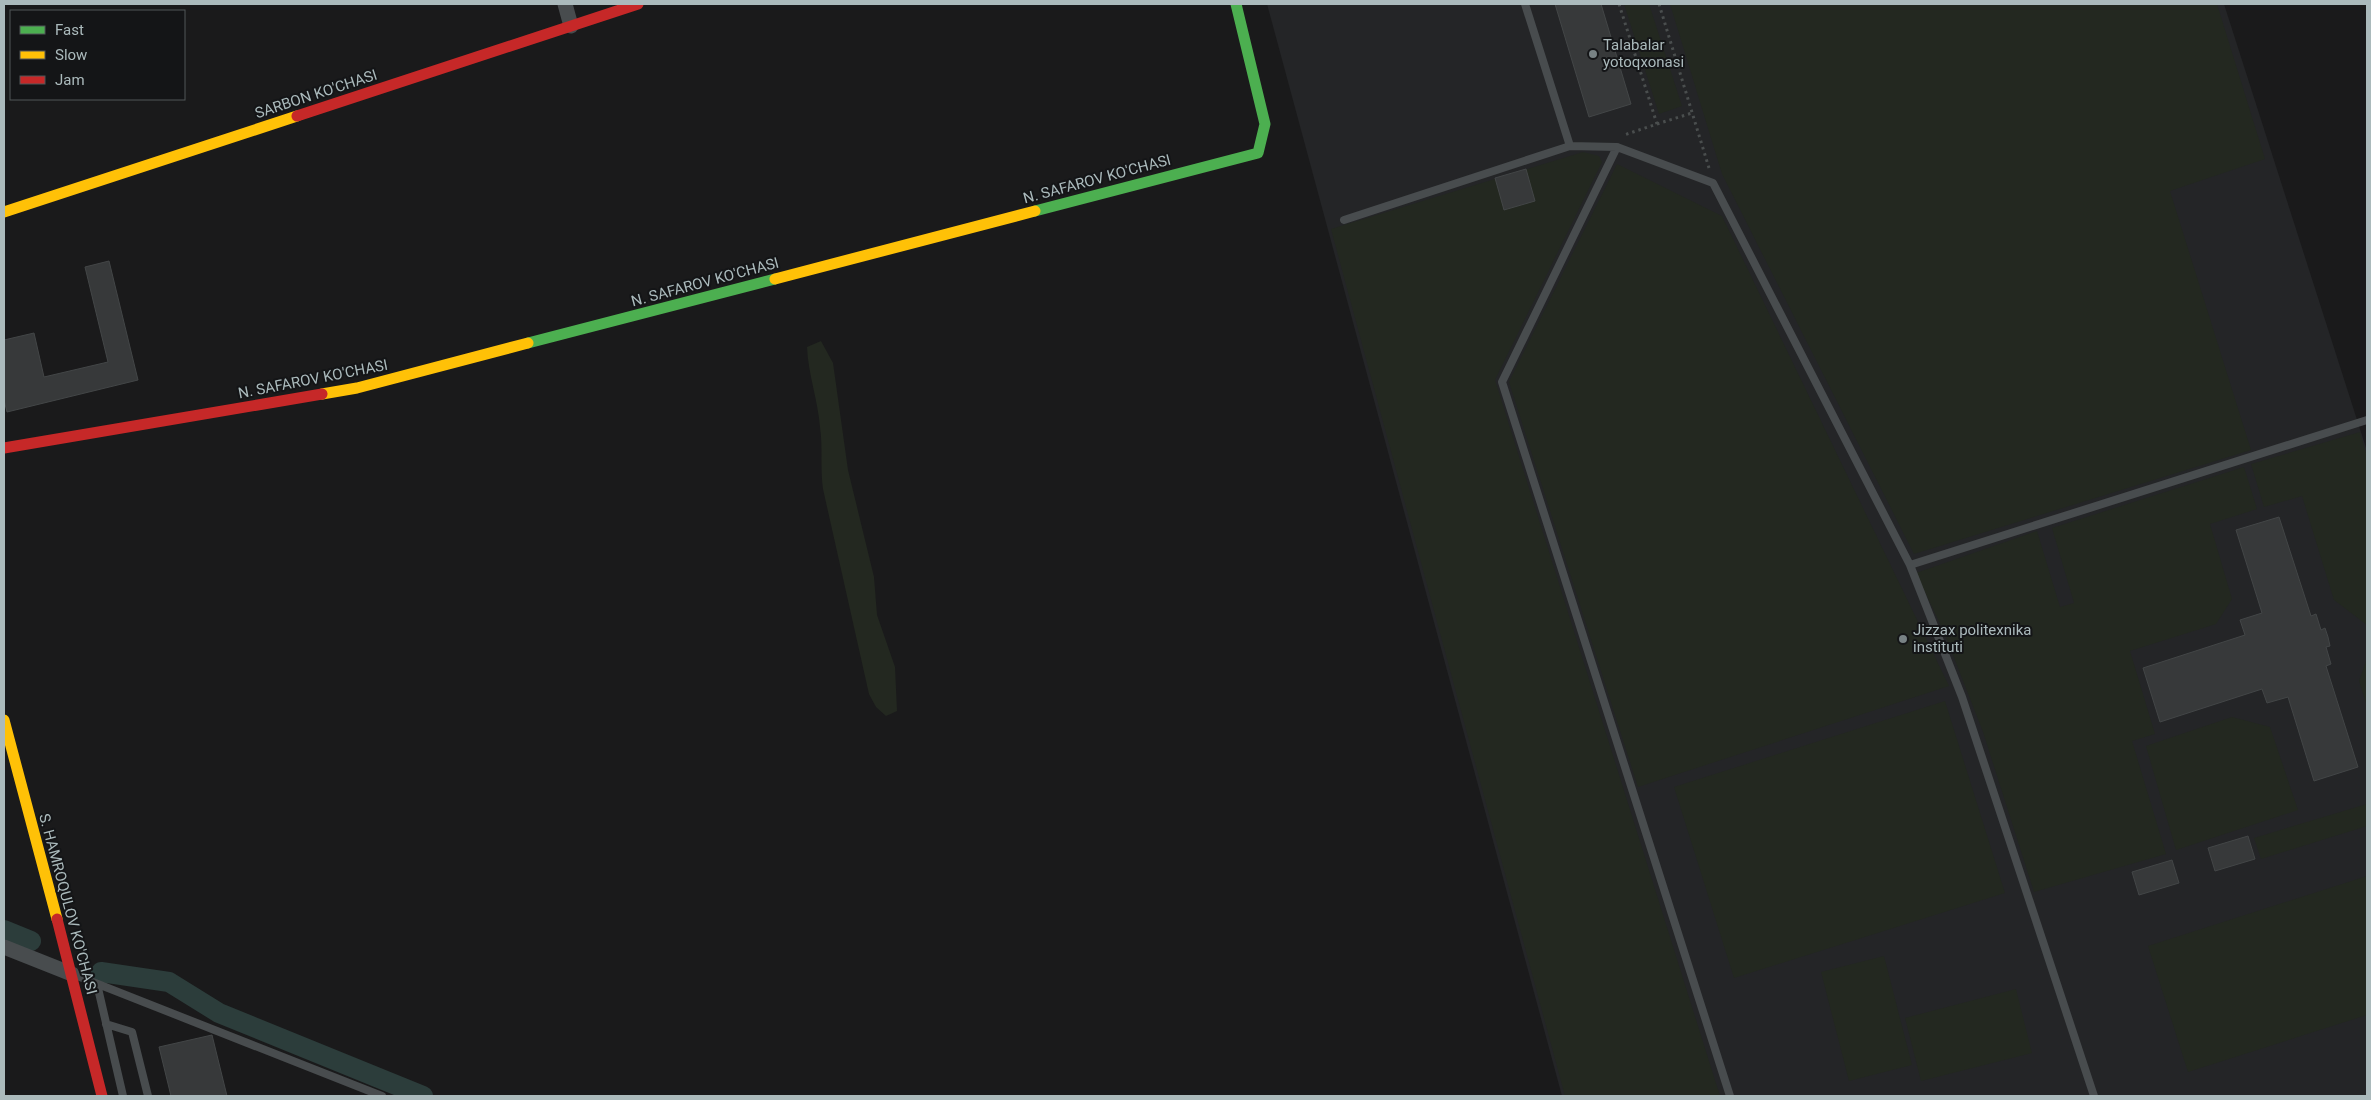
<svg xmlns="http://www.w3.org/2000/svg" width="2371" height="1100" viewBox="0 0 2371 1100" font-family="Roboto,sans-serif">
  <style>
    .built { fill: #242527 }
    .green { fill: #232820 }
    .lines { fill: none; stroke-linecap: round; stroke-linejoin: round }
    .canal { stroke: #2c3d3b; stroke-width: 20 }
    .building { fill: #37393a; stroke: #434647 }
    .path { stroke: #4a4e4e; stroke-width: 3; stroke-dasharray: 2.5 4; stroke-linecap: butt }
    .lane { stroke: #484c4e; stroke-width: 8 }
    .street { stroke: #484c4e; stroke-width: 15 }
    .fast { stroke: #4caf50; stroke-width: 11 }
    .slow { stroke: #ffc107; stroke-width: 11 }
    .jam { stroke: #c62828; stroke-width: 11 }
    .poi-dot { fill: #788284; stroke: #141517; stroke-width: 2 }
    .labels { text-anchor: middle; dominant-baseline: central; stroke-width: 4; stroke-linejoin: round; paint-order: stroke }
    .poi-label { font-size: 15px; fill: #abbabc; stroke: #141517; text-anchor: start }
    .street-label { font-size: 15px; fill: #abbabc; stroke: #141517 }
  </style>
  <rect width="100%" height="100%" fill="#1a1a1b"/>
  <path class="built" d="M1267 4H2224L2367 451V1096H1562Z"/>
  <path class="green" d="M1624 4H1649L1682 106 1659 114Z
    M1670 4H2217L2265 159 2170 191 2251 450 1914 554 1722 174Z
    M1583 152 1599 156 1602 162 1495 380 1720 1096H1565L1331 229Z
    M1617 164 1722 216 1949 686 1638 787 1509 382Z
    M821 341 833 363 848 470 874 577 877 615 895 667 897 711 886 716 876 707 869 694 823 489C820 468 823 448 820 427 818 400 808 374 807 347Z
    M2360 432 2367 456V625L2334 600 2302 496 2264 507 2251 464Z
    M2244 467 2257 509 2210 524 2232 599 2216 624 2130 651 2155 734 2132 741 2166 854 2034 892 1983 732 1944 632 1916 573 2037 531 2060 607 2074 603 2052 528Z
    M2367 659V706L2359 681Z
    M1945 701 2005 893 1734 978 1674 787Z
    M2232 717 2270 727 2298 810 2176 850 2146 746Z
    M2367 804V826L2261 859 2254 838Z
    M2367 876V1015L2188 1072 2148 946Z
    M1884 956 1912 1065 1849 1081 1821 972Z
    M2016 989 2032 1053 1921 1081 1905 1018Z"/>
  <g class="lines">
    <path class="canal" d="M4 930 31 941
      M101 972 169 982 219 1013 423 1096"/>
  </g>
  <path class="building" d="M1555 4H1601L1631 104 1589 117Z
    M1526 169 1535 201 1504 210 1495 178Z
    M109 261 138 380 7 412 4 400V340L34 333 44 377 108 362 85 267Z
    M2279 517 2311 616 2316 614 2321 630 2325 628 2328 637 2330 646 2326 647 2331 664 2326 666 2358 767 2314 781 2288 697 2267 703 2262 689 2160 722 2143 668 2245 635 2240 620 2262 613 2236 530Z
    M2248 836 2255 859 2215 871 2208 848Z
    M2172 860 2179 883 2139 895 2132 872Z
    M212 1035 227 1096H171L159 1047Z"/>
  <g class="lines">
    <path class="path" d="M1619 4 1657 124 1624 135
      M1659 4 1709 168
      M1657 124 1692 113"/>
    <path class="lane" d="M1525 4 1570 146
      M1344 220 1570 146 1617 147
      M1910 565 2367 420
      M75 975 382 1096
      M97 984 123 1096
      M106 1024 132 1032 148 1096
      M1730 1096 1502 382 1617 147 1713 183 1910 565 1962 697 2094 1096"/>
    <path class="street" d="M565 4 571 26
      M4 947 72 974"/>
    <path class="fast" d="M1035 211 1258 153 1265 124 1236 4
      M528 343 775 279"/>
    <path class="slow" d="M4 212 297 116
      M775 279 1035 211
      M322 394 357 388 528 343
      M4 720 57 919"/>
    <path class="jam" d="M297 116 638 4
      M4 448 322 394
      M57 919 102 1096"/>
  </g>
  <g class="poi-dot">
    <circle cx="1593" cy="54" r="5"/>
    <circle cx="1903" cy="639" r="5"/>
  </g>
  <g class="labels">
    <g class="poi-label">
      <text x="1603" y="45">Talabalar<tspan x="1603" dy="17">yotoqxonasi</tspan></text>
      <text x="1913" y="630">Jizzax politexnika<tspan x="1913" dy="17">instituti</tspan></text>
    </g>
    <g class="street-label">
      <text transform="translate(316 94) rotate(-18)">SARBON KO'CHASI</text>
      <text transform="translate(1097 179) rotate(-15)">N. SAFAROV KO'CHASI</text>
      <text transform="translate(705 282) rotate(-15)">N. SAFAROV KO'CHASI</text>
      <text transform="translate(313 379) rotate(-11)">N. SAFAROV KO'CHASI</text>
      <text transform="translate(68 904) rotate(75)">S. HAMROQULOV KO'CHASI</text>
    </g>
  </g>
  <rect width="2371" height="1100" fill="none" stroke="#abbabc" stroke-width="10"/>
  <rect x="10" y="10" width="175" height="90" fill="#141517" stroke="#505759"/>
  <rect x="20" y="26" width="25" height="8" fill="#4caf50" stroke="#505759"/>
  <text x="55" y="35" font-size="15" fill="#abbabc">Fast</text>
  <rect x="20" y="51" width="25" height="8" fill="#ffc107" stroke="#505759"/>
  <text x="55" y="60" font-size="15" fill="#abbabc">Slow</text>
  <rect x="20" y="76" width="25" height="8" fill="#c62828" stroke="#505759"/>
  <text x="55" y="85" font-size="15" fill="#abbabc">Jam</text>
</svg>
